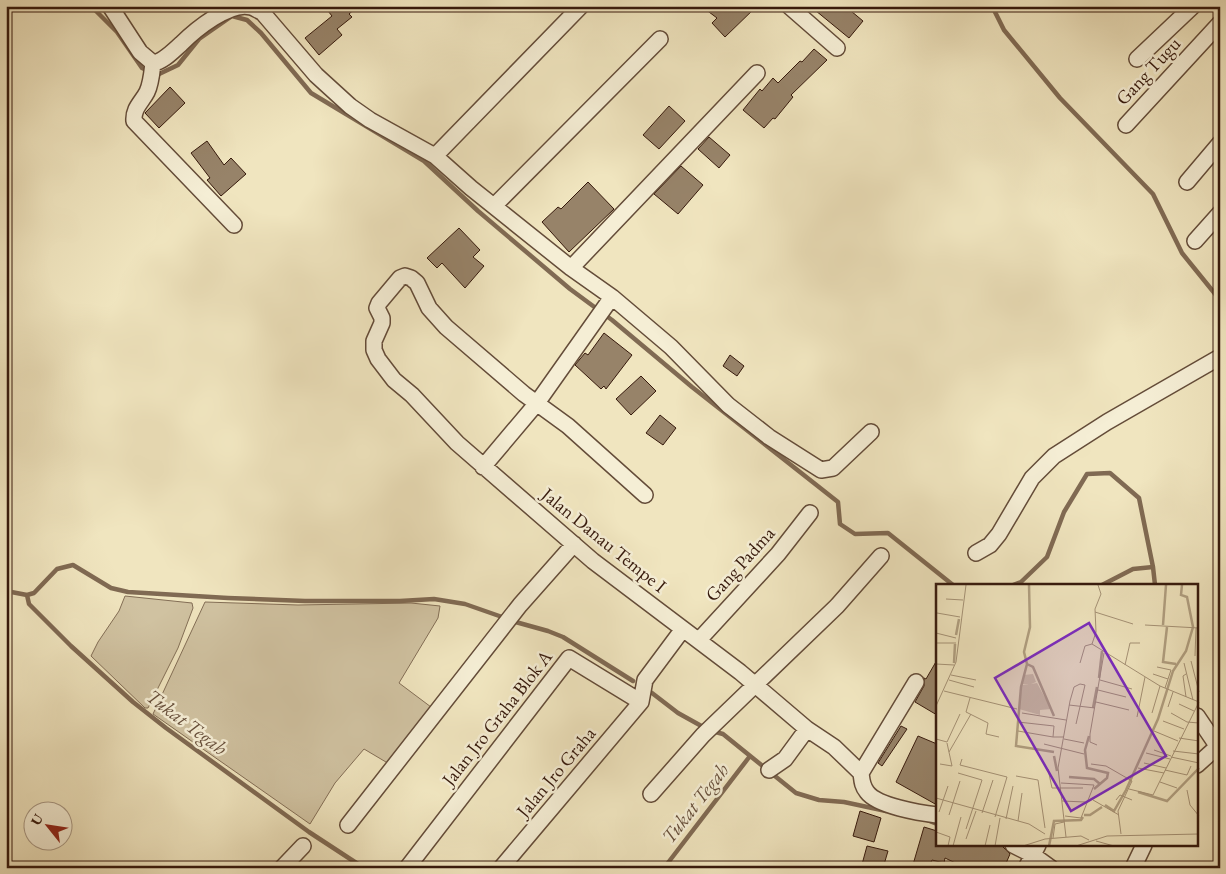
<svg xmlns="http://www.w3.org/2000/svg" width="1226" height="874" viewBox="0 0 1226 874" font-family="'EB Garamond',serif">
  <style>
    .green { fill: #d0c2a1; stroke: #836e56 }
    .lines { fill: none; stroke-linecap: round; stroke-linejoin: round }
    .stream { stroke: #806a53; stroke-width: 4.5 }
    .building { fill: #978369; stroke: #36190c }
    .minor-casing { stroke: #644c39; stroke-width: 18 }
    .minor { stroke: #f5eed5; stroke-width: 15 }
    .labels { text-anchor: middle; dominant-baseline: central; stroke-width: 5; stroke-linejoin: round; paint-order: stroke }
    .street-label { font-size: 19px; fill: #36190c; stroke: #f5eed5 }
    .water-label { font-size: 20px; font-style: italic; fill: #674f3b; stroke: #f5eed5 }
    .inset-river { fill: none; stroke: #b1a082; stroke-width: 2.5 }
    .inset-road { fill: none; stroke: #a69377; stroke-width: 1 }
    .view { fill: #7b2cbf; fill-opacity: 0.15; stroke: #7b2cbf; stroke-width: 2.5 }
    .inset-edge { fill: none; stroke: #36190c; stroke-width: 2.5 }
  </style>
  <rect width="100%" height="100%" fill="#f0e5bf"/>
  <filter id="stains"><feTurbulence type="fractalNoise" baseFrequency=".004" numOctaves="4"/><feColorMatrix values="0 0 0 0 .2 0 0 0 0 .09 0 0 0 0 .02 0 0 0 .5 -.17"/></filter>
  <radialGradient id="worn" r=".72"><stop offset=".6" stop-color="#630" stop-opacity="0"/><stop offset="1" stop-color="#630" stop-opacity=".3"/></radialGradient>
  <path class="green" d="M125 596 192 603 193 608 178 648 148 708H145L91 656 98 642 119 611Z
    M205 602 298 605 411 603 440 606 438 618 399 683 435 710 391 765 364 749 335 783 310 824 153 714Z"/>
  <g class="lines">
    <path class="stream" d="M91 6 117 32 142 68 157 75 178 65 199 39 232 16 247 20 261 33 311 93 424 161 478 211 570 289 612 320 692 387 838 502 840 524 855 534 888 533 953 585
      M992 6 1004 30 1060 98 1153 194 1182 253 1220 300
      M1013 585 1021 582 1047 557 1064 512 1087 474 1110 473 1139 498 1153 567 1155 585
      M1102 585 1133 569 1153 567
      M6 591 27 595 34 593 57 569 73 565 111 588 128 592 228 598 305 601H400L434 599 465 604 505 618
      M27 595 29 604 71 646 133 702 166 728 309 832 364 868
      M512 621 548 631 563 637 633 681
      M652 693 678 713 705 728
      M712 731 723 734 796 793 819 800 844 802 886 811
      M927 820 937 824
      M664 868 750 756"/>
  </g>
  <path class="building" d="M324 6H358L349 14 352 17 337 29 342 35 319 55 305 38 332 16Z
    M701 6H757L725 37 712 23 717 18Z
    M810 6H845L863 21 849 38Z
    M814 49 827 60 791 95 793 97 775 119 773 118 764 128 743 110 760 89 762 91 773 78 778 83 800 61 802 62Z
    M170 87 185 103 159 128 145 113Z
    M669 106 685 121 659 149 643 135Z
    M709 137 730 155 719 168 698 149Z
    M207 141 224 165 231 158 246 174 221 196 207 180 210 178 191 153Z
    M681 166 703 185 678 214 654 194Z
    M588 182 614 209 569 252 542 222 558 207 561 209Z
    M459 228 480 250 473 257 484 266 465 288 442 263 437 268 427 258Z
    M604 333 632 355 606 389 604 386 601 389 575 365 585 353 588 355Z
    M730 355 744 366 737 376 723 366Z
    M641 376 656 391 631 415 616 399Z
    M660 415 676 428 663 445 646 433Z
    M937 660V715L915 702 924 686V678L926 679Z
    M901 726 907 729 882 766 878 763Z
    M918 736 937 744V805L896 782Z
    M860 811 881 818 874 842 853 836Z
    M924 827 937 831V845H1001L1010 854 1004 868H985L977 864 975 868H966L945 858 944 863 932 860 928 868H912Z
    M867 846 888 851 883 868H861Z"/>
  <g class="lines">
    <defs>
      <path id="minor" d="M110 6 140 52 153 63C163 62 173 51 181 44 195 30 230 1 251 7 255 8 258 11 262 12L316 75 350 106 370 120 435 156 471 188 571 268 612 297 671 347 728 405 769 437 821 470 833 468 871 432
        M789 6 837 48
        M1137 59 1193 6
        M153 63C152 72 151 84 147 92 142 102 133 108 134 121L234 225
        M1126 125 1220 23
        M435 156 581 6
        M1187 182 1220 143
        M494 206 660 39
        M1195 241 1220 213
        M571 268 757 73
        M483 467 537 403 612 297
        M645 495 568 426 524 394 446 327 429 308 417 283 411 278 405 276 400 278 379 303 377 308 382 318V323L374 341V350L378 359 394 380 412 395 457 443 593 561 740 672 807 729 834 747 861 773C862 781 862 786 867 792 877 806 920 813 937 815
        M976 553 990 545 999 534 1032 478 1054 456 1107 422 1220 357
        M699 640 778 554 810 513
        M1197 716 1220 750
        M1197 765 1217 747
        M769 770 785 759 807 729
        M861 773 916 682
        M651 794 703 735 837 606 881 556
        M348 825 520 605 574 544
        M1013 845 1033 855 1051 868
        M282 868 303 846
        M407 868 569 658 641 702 645 680 683 629
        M501 868 641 702
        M1026 868 1038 845
        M1133 868 1144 845"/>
    </defs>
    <use href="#minor" class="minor-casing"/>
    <use href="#minor" class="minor"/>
  </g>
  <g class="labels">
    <g class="street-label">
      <text transform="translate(1148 71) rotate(-47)">Gang Tugu</text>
      <text transform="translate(604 540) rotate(39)">Jalan Danau Tempe I</text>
      <text transform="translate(740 564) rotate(-48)">Gang Padma</text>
      <text transform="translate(497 718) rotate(-52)">Jalan Jro Graha Blok A</text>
      <text transform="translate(556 772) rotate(-50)">Jalan Jro Graha</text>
    </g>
    <g class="water-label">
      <text transform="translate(187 722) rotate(37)">Tukat Tegah</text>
      <text transform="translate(695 803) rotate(-52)">Tukat Tegah</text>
    </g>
  </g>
  <g transform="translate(936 584)">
    <rect width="262" height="262" fill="#f0e5bf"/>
    <path d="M97 90 100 98 95 100 101 99 115 125 104 126V131L83 125 86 101 93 100H86L88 91Z" fill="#d0c2a1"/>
    <path class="inset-river" d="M93 1 94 43 88 68 91 80 85 103 80 162 118 168M227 41 230 1M231 43 227 78 240 80M20 51 23 35M18 79 19 60M91 80 97 83 118 132M163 94 166 67M157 124 161 103M153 152 149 166 151 184 172 189 171 194 158 205M118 172 121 187M133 193 158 195 164 200M202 208 231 217 263 184M169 221 178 227 190 206 222 135 237 87 250 67 257 43 251 13 245 11 246 1M148 231H154L166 223M113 262 118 237 145 236 147 233"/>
    <path class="inset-road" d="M162 1 165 10 159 25 160 48 156 60 224 102 263 118 217 211 193 205M10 15 27 16M159 28 197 40M1 29 24 33M209 41 263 44M0 49 20 54M0 59H20M259 72 260 44M255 77 263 108M144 79 149 62 156 60M248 79 257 116M0 80 18 81M189 81 194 59H204M221 83 235 86 229 104M217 90 232 95M15 91 40 96M13 96 38 103M164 96 196 105M162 106 190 113M8 107 81 125M250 113 247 92 250 90M34 114 30 128 52 139 50 150 63 153M160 118 193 126M243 120 258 127M133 121 159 124M0 122 20 78 30 1M232 123 237 108M86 129 130 136M216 129 224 102M235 129 251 138 263 139M201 133 209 93M227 137 248 145M82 138 118 142 117 153H128M82 147 117 153M218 147 242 157M243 154 263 157M0 155 11 158 24 130M128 155 148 159M108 160 148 170M161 161 154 158V150L168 69M218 166 235 172M237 167 263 170M13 168 35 130M210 169 234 175M235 173 263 179M26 175 24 181 71 193 59 233M208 179 230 184M4 180 16 182 11 159M155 180 170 182 196 197 182 227 185 250M202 184 228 189M112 185 116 204H147M229 186 251 191 255 182M22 189 46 196 30 245M80 192 102 196 109 244M224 198 241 204M125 199 158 201 145 234 129 232M251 206 254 221 263 232M0 214 93 240 109 250M157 216 183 231M180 216 184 211 196 216M126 217 149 218M3 228 12 202M46 229 57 196M13 231 24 197M70 235 77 202M82 237 86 209M0 248 14 253 12 262M130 253 122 184 134 117 138 103 144 100 149 101 140 140M117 254 119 240 128 238M30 255 40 227M160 257 178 262M17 262 25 233M49 262 54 241M59 262 64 234M87 262 109 255 145 252 153 256M140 262 171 252 263 250"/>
    <path class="view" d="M153 39 230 172 135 227 59 94Z"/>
    <rect width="262" height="262" class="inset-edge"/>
  </g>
  <rect width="1226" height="874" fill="none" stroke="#f0e5bf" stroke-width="25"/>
  <rect x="8" y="8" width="1211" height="859" fill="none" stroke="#36190c" stroke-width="2.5"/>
  <rect x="12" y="12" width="1201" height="849" fill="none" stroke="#36190c"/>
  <g transform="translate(48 826) rotate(300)"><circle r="24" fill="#f5eed5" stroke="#a99985"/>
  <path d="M0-4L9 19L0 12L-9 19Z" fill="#8f2418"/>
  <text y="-8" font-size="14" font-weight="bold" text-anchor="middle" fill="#36190c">U</text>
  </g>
  <rect width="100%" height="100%" filter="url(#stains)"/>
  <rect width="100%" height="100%" fill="url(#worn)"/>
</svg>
